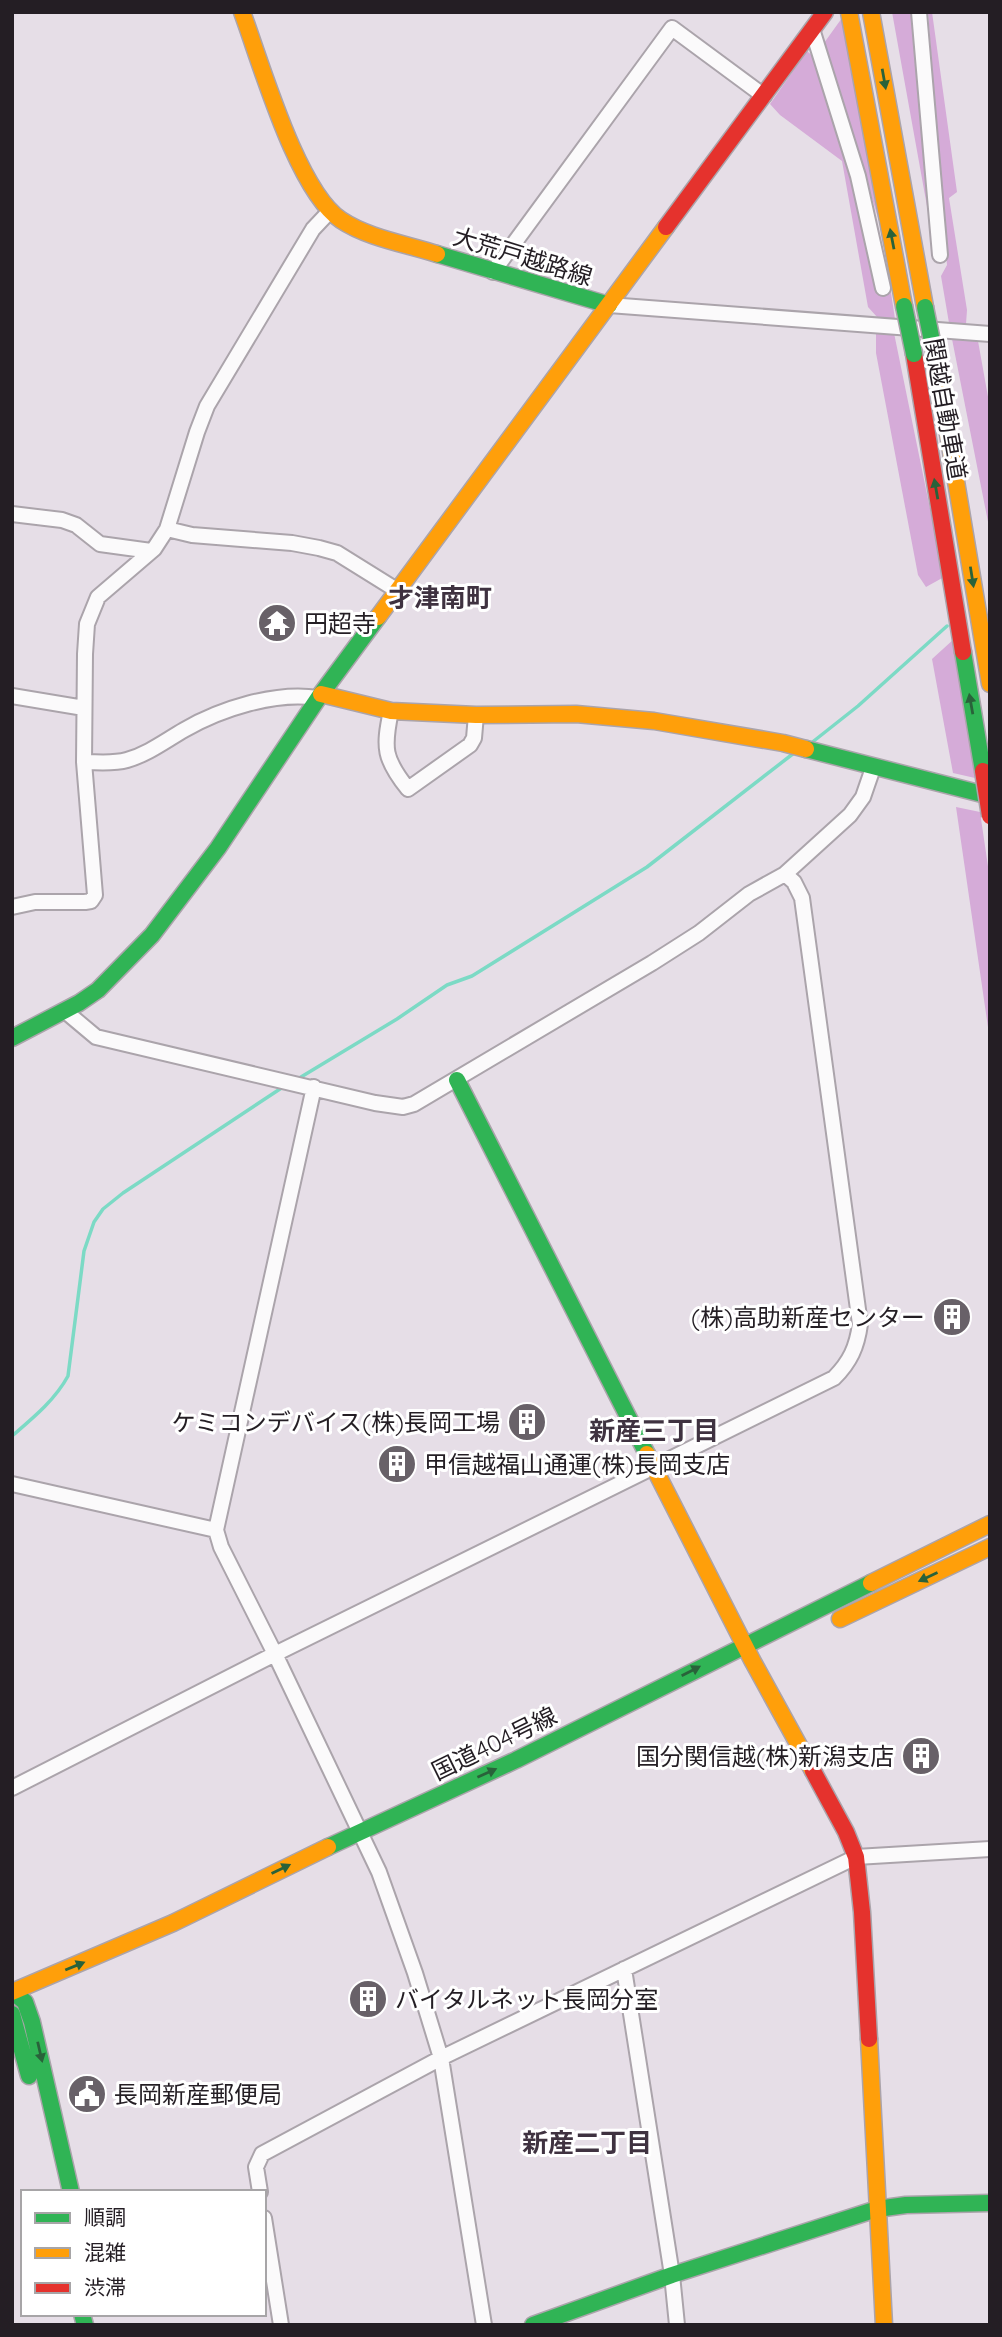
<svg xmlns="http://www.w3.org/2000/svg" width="1002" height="2337" viewBox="0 0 1002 2337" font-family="Quicksand,'Noto Sans JP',sans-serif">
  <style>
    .forest { fill: #d5abd8 }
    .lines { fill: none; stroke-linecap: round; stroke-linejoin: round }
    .stream { stroke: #7cdac5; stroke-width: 3.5 }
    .street-casing { stroke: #aba4ab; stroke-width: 18 }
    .fast-casing { stroke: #aba4ab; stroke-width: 19 }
    .slow-casing { stroke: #aba4ab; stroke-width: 19 }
    .jam-casing { stroke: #aba4ab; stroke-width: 19 }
    .street { stroke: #fbfafb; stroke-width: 14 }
    .fast { stroke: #30b455; stroke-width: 16 }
    .slow { stroke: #ff9f0a; stroke-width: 16 }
    .jam { stroke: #e5322d; stroke-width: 16 }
    .fast-bridge-casing { stroke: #aba4ab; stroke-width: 19; stroke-linecap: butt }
    .jam-bridge-casing { stroke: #aba4ab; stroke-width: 19; stroke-linecap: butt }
    .fast-bridge { stroke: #30b455; stroke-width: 16 }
    .jam-bridge { stroke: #e5322d; stroke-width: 16 }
    .oneway { fill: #29623a }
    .labels { text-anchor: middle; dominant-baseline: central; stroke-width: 6; stroke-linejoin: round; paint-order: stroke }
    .street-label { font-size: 24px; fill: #241e24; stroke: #fff }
    .poi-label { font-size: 24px; fill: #241e24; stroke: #fff; text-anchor: start }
    .neighbourhood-label { font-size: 26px; font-weight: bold; fill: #3f3240; stroke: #fff }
  </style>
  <rect width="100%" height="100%" fill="#e6dee7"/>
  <path class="forest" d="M892 12H915L930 223Z
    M928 12H932L957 192 949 198 967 310 966 324 949 323 941 276 947 265Z
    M842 18 883 234 824 43Z
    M807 51 816 59 890 286 895 319 878 318 868 307 842 161 780 115 770 104Z
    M876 333H894L944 577 926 587 918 575 876 353Z
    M952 339 978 341 990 408V532Z
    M954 639 975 778 953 773 932 659Z
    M956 807 980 812 990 880V1041Z"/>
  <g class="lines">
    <path class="stream" d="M810 744 858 706 947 626
      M296 1080 397 1019 447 985 472 976 647 867 794 753
      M12 1436C33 1418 55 1400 68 1376L84 1251 94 1222 103 1209 123 1193 283 1087"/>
    <defs>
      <path id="street" d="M919 12 940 255
        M812 29 858 176 883 288
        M493 272 672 28 764 96
        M609 305 990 334
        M12 514 62 520 76 525 100 544 151 551
        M167 529 192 535 292 543 319 548 337 553 398 591
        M12 696 84 708
        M391 711C383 748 384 759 408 789L470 745 474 738 476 715
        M84 762C98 762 113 764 127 760 148 754 165 741 184 730 220 709 276 691 318 698
        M12 907 35 902H85L91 901 95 895 84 762 85 654 87 624 98 597 154 549 167 529 197 432 207 406 313 229 330 211
        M65 1011 96 1037 375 1103 403 1107 414 1104 652 963 699 933 749 894 785 874 850 815 863 797 873 768
        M314 1087 216 1530 221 1547 275 1654 379 1872 415 1973 441 2058 484 2325
        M12 1484 216 1530
        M12 1788 275 1654 834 1378C850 1362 857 1347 860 1324L802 898 794 882 785 874
        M624 1969 672 2275 677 2325
        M260 2192 256 2167 262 2154 441 2058 856 1857 990 1849
        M264 2218 281 2325"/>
      <path id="fast" d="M437 254 609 305
        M963 652 983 771
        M806 749 990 796
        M12 1038 79 1003 98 990 152 935 218 848 321 694 378 617
        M457 1080 647 1454
        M328 1847 516 1760 871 1583
        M13 1992 25 2002 32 2022 71 2192
        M12 2014 29 2076
        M82 2314 85 2325
        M533 2325 672 2275 877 2209 906 2205 990 2203"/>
      <path id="slow" d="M242 12C261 63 297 191 341 220 368 238 406 244 437 254
        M849 12 904 306
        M871 12 925 307
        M935 356 990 684
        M378 617 666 227
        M321 694 391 711 476 715 576 714 654 721 783 743 806 749
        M647 1454 752 1660 813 1771
        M871 1583 990 1524
        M840 1619 990 1547
        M12 1992 173 1923 328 1847
        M869 2039 884 2325"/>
      <path id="jam" d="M666 227 825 12
        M914 354 963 652
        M813 1771 846 1832 856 1857 862 1912 869 2039"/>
    </defs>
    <use href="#street" class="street-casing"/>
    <use href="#fast" class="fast-casing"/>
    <use href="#slow" class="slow-casing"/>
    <use href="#jam" class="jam-casing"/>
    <use href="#street" class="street"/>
    <use href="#fast" class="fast"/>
    <use href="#slow" class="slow"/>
    <use href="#jam" class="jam"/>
    <defs>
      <path id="fast-bridge" d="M904 306 914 354
        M925 307 935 356"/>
      <path id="jam-bridge" d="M983 771 990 816"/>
    </defs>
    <use href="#fast-bridge" class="fast-bridge-casing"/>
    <use href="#jam-bridge" class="jam-bridge-casing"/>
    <use href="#fast-bridge" class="fast-bridge"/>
    <use href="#jam-bridge" class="jam-bridge"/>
  </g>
  <defs><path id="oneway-solid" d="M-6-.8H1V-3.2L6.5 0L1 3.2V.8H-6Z" transform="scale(1.75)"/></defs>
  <g class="oneway">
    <use href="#oneway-solid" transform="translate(884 79) rotate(80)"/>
    <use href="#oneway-solid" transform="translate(892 239) rotate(-101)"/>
    <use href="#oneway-solid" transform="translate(936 489) rotate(-100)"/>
    <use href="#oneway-solid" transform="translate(972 577) rotate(81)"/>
    <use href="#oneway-solid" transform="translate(971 704) rotate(-100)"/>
    <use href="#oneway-solid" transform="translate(928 1577) rotate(155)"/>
    <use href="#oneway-solid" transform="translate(691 1671) rotate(-27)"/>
    <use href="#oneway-solid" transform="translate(487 1773) rotate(-24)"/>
    <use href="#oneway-solid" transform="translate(281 1869) rotate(-26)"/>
    <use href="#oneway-solid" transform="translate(75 1966) rotate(-22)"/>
    <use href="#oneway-solid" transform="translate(40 2052) rotate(77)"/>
  </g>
  <defs>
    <symbol id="temple-disc" viewBox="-11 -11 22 22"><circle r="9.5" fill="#686168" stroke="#fff"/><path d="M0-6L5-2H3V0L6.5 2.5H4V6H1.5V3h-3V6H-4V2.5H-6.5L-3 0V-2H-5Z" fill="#fff"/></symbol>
    <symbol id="building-disc" viewBox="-11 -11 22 22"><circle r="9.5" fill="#686168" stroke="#fff"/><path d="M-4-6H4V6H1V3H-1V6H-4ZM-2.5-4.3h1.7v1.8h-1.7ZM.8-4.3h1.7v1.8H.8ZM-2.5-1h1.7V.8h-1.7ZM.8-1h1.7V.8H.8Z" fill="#fff"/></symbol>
    <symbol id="civic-disc" viewBox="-11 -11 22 22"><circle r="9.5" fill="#686168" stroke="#fff"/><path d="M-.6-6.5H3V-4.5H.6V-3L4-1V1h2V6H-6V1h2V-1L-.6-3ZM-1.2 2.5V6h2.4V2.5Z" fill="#fff"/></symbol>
  </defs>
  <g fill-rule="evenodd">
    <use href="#temple-disc" x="255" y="601" width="44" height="44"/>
    <use href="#building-disc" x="930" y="1295" width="44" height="44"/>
    <use href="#building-disc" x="505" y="1400" width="44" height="44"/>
    <use href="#building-disc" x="375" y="1442" width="44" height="44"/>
    <use href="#building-disc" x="899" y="1734" width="44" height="44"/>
    <use href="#building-disc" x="346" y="1977" width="44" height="44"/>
    <use href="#civic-disc" x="65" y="2072" width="44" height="44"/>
  </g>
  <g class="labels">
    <g class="street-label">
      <text transform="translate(523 256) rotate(17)">大荒戸越路線</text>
      <text transform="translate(946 409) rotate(80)">関越自動車道</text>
      <text transform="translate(494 1743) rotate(-26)">国道404号線</text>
    </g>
    <g class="poi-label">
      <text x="304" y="623">円超寺</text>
      <text x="925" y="1317" text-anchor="end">(株)高助新産センター</text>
      <text x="500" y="1422" text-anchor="end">ケミコンデバイス(株)長岡工場</text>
      <text x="424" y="1464">甲信越福山通運(株)長岡支店</text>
      <text x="894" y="1756" text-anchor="end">国分関信越(株)新潟支店</text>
      <text x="395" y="1999">バイタルネット長岡分室</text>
      <text x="114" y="2094">長岡新産郵便局</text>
    </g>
    <g class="neighbourhood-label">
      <text x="440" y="597">才津南町</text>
      <text x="654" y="1430">新産三丁目</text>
      <text x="587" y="2142">新産二丁目</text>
    </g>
  </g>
  <rect width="1002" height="2337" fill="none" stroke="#241e24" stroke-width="28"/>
  <rect x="21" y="2190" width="245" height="126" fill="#ffffff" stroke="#a7a5a7" stroke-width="2"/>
  <rect x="35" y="2213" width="35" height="10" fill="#30b455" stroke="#a7a5a7" stroke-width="2"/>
  <text x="84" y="2225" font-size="21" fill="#241e24">順調</text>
  <rect x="35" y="2248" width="35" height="10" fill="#ff9f0a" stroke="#a7a5a7" stroke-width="2"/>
  <text x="84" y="2260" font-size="21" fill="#241e24">混雑</text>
  <rect x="35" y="2283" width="35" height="10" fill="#e5322d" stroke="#a7a5a7" stroke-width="2"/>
  <text x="84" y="2295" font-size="21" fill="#241e24">渋滞</text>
</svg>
